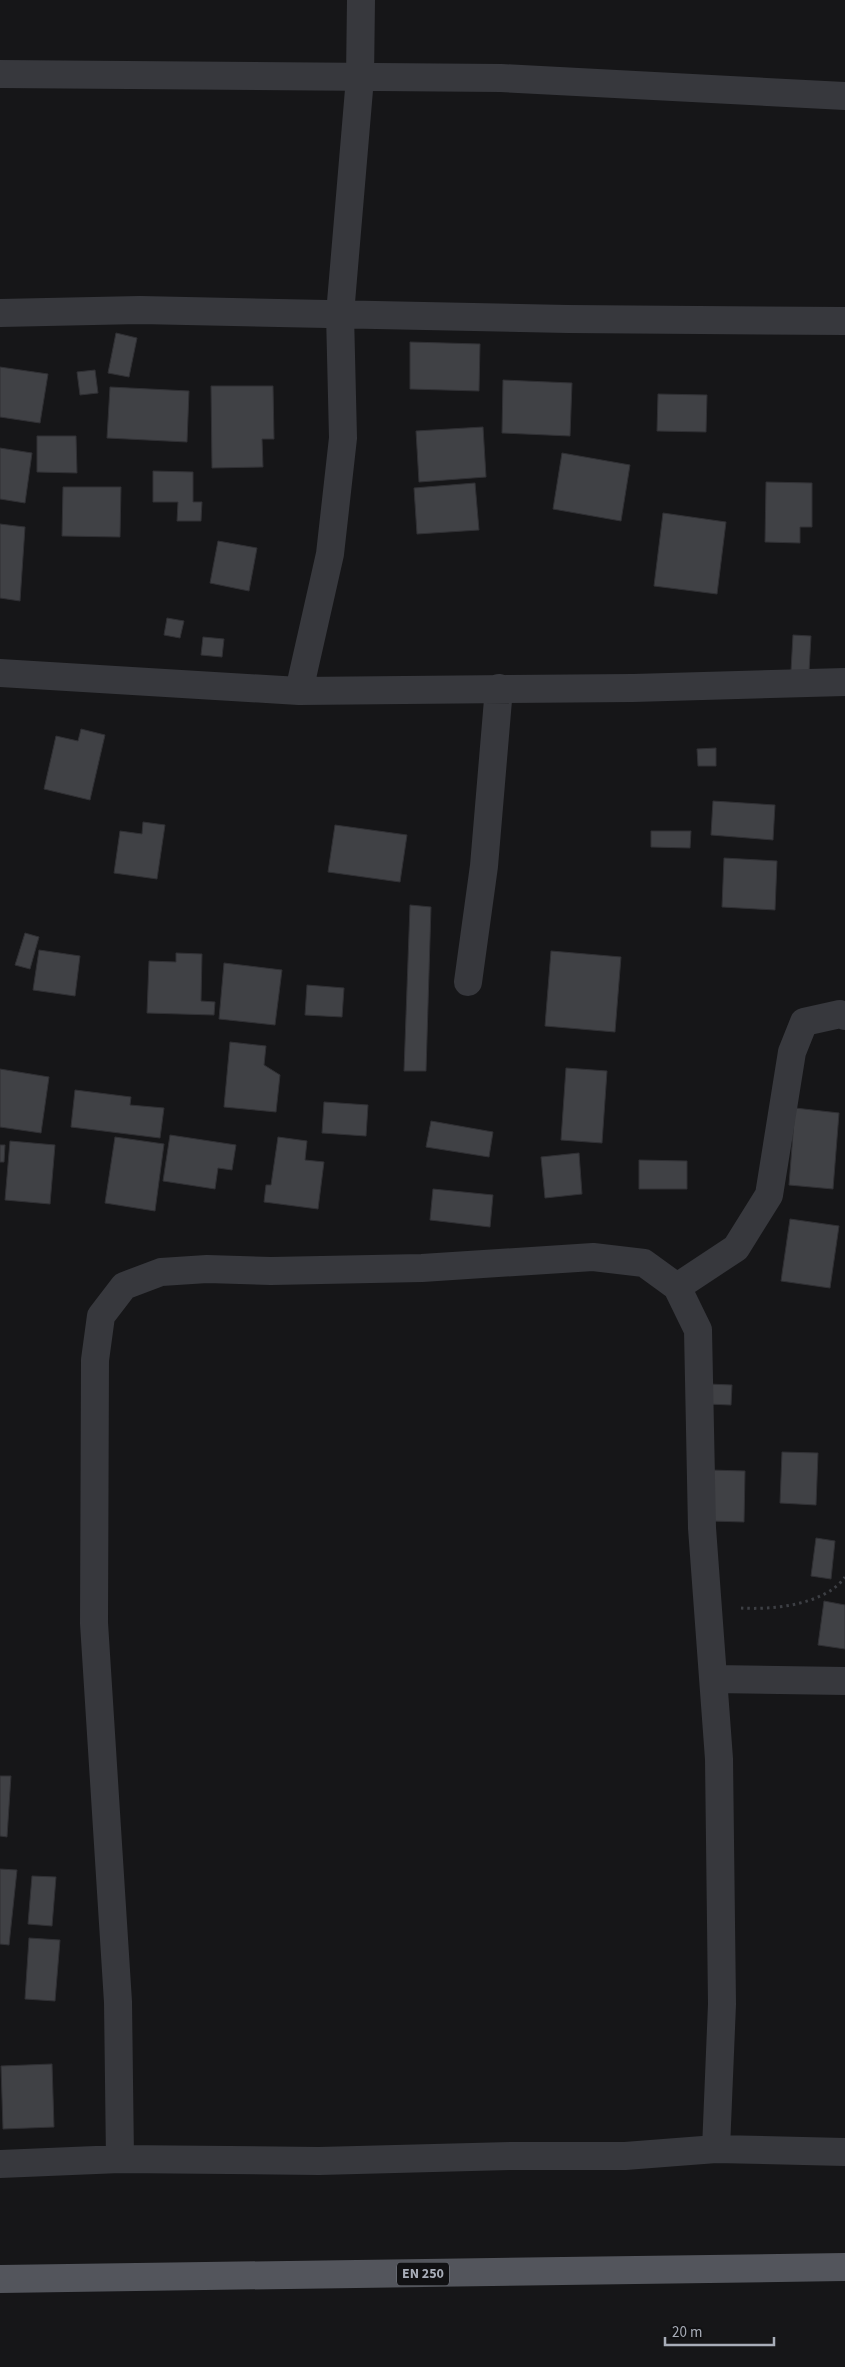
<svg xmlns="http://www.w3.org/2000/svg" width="845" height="2367" viewBox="0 0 845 2367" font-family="'Source Sans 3',sans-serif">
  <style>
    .building { fill: #404145; stroke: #303034 }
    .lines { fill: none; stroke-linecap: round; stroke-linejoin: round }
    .path { stroke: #3d3f44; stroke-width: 3; stroke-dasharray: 2.5 4; stroke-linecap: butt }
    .street { stroke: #37383d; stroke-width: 28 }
    .primary { stroke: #53555c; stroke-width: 28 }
    .labels { text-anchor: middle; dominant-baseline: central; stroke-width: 5; stroke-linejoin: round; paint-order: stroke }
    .shield { fill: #111113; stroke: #7b7e86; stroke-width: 1 }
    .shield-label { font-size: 14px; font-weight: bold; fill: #a8adb8 }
  </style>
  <rect width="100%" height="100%" fill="#161618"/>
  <path class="building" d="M116 333 137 338 129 377 108 373Z
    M410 342 480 344 479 391 410 389Z
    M0 367 48 374 40 423 0 417Z
    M95 370 98 393 80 395 77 372Z
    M503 380 572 383 570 436 502 433Z
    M211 386H273L274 439H262L263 467 212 468Z
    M110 387 189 391 187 442 107 438Z
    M658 394 707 395 706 432 657 431Z
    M483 427 486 477 419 482 416 431Z
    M37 436H76L77 473 37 472Z
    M0 448 32 453 25 503 0 499Z
    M562 453 630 465 621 521 553 509Z
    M153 471 193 472V502H202L201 521H177L178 502H153Z
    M766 482 812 483V527H800V543L765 542Z
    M475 483 479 530 417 534 414 488Z
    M63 487H121L120 537 62 536Z
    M663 513 726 522 717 594 654 586Z
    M0 524 25 527 20 601 0 598Z
    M218 541 257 548 249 591 210 583Z
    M167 618 184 621 180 638 164 635Z
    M793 635 811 636 809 672 791 671Z
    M203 637 224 639 222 657 201 655Z
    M81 729 105 735 90 800 44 789 56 736 78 741Z
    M716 748V766H698L697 749Z
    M713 801 775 805 773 840 711 835Z
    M143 822 165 825 157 879 114 873 120 831 142 834Z
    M335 825 407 835 400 882 328 872Z
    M651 831H691L690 848 651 847Z
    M724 858 777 861 775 910 722 907Z
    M410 905 431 907 426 1071H404Z
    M25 933 39 937 30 969 15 965Z
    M39 950 80 956 75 996 33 990Z
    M551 951 621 957 615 1032 545 1026Z
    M176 953 202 954 201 1001 215 1002 214 1015 147 1013 149 961 176 962Z
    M224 963 282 970 275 1025 219 1019Z
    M307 985 344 988 342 1017 305 1015Z
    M230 1042 266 1046 264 1065 280 1075 276 1112 224 1107Z
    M566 1068 607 1071 602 1143 561 1140Z
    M0 1069 49 1077 41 1133 0 1127Z
    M75 1090 131 1097 130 1105 164 1108 160 1138 71 1127Z
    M324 1102 368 1105 366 1136 322 1133Z
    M795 1108 839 1113 833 1189 789 1185Z
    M431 1121 493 1132 489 1157 426 1147Z
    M170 1135 236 1145 232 1170 218 1168 215 1189 163 1181Z
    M115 1137 164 1144 155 1211 105 1203Z
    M278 1137 307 1141 305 1160 324 1162 318 1209 264 1202 266 1185H271Z
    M10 1141 55 1145 50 1204 5 1200Z
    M0 1145H5L4 1162H0Z
    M579 1153 582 1194 545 1198 541 1157Z
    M639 1160 687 1161V1189H639Z
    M433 1189 493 1195 490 1227 430 1220Z
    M790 1219 839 1226 830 1288 781 1281Z
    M708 1384 732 1385 731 1405 707 1404Z
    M782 1452 818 1453 816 1505 780 1503Z
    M710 1470 745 1471 744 1522 710 1521Z
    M816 1538 835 1541 831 1579 811 1576Z
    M824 1601 845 1605V1649L818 1645Z
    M0 1776H11L7 1837 0 1836Z
    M0 1869 17 1870 9 1945 0 1944Z
    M32 1876 56 1877 52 1926 28 1924Z
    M29 1938 60 1940 55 2001 25 1999Z
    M52 2064 54 2127 3 2129 1 2066Z"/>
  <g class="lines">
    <path class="path" d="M741 1608C772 1610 825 1605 845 1577"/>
    <path class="street" d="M0 74 501 78 845 96
      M0 313 140 310 568 319 845 321
      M0 673 299 691 633 688 845 682
      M299 691 330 554 343 438 340 314 360 78 361 0
      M468 982 484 866 499 688
      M677 1287 736 1248 769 1195 792 1052 804 1022 840 1014 845 1016
      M714 1679 845 1681
      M120 2159 118 2002 94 1623 95 1360 101 1316 124 1286 161 1272 207 1269 271 1271 422 1268 593 1257 644 1263 677 1287 698 1330 702 1528 719 1759 722 2004 716 2149
      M0 2164 120 2159 319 2161 512 2156H625L716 2149 845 2152"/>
    <path class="primary" d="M0 2279 845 2267"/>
  </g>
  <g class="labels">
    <rect class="shield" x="397" y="2262.5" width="52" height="23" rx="4"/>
    <g class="shield-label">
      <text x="423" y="2274">EN 250</text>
    </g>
  </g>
  <path d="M665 2337v8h109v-8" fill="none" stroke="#a8adb8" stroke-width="2.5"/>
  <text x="672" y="2337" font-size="15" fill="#a8adb8" stroke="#111113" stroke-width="4" paint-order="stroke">20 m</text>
</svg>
